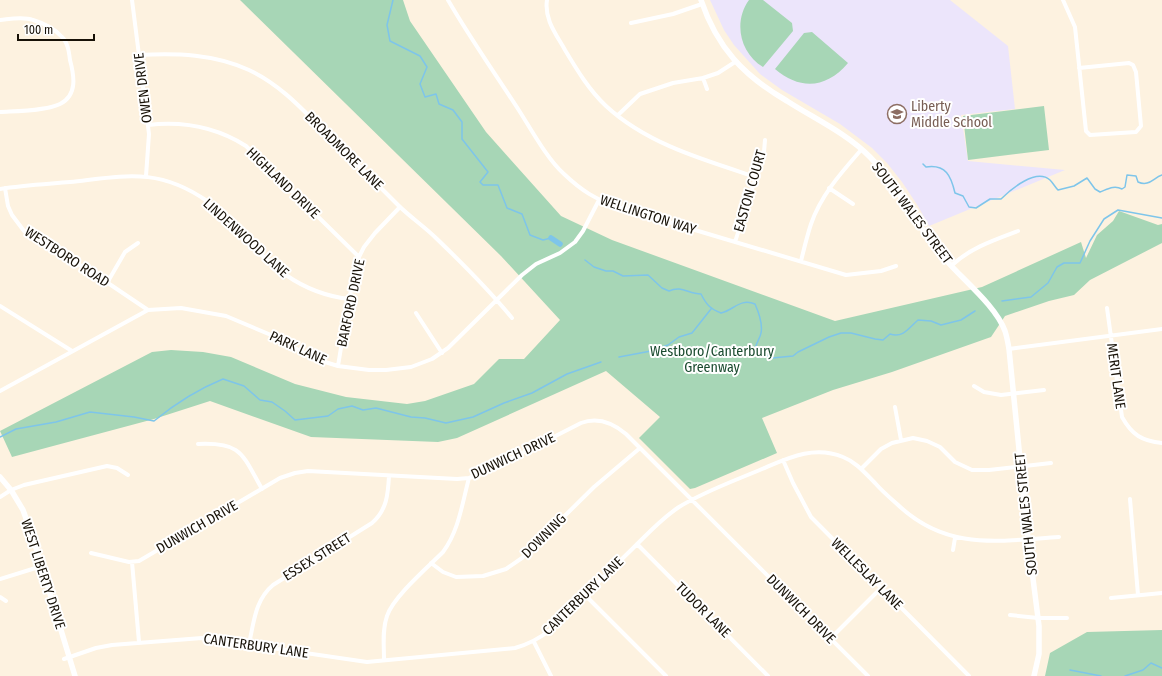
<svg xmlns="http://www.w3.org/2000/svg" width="1162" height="676" viewBox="0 0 1162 676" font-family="'Fira Sans Condensed',sans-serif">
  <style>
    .education { fill: #ece5fb }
    .green { fill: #a7d6b6 }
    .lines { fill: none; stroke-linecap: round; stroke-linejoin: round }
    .stream { stroke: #7ec5ea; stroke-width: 1.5 }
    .canal { stroke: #7ec5ea; stroke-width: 5.5 }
    .street { stroke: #fff; stroke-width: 4 }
    .secondary { stroke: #fff; stroke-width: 5.5 }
    .labels { text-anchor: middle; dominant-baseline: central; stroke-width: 4; stroke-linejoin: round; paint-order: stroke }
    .street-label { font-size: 14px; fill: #171107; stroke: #fff }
    .education-label { font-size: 14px; fill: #785e54; stroke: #fff; text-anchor: start }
    .park-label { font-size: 14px; fill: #1a4b2f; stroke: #fff }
  </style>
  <rect width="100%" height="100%" fill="#fdf2e0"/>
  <path class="education" d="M710 0H950L1008 46 1015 109 961 115 968 161 1065 170 929 226 918 206 902 182 887 163 872 148 840 124 782 90 760 74 734 45 724 30Z"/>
  <path class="green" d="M240 0H403L410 21 486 132 561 216 612 240 835 321 982 287 1081 242 1086 258 1097 235 1113 221 1119 211 1158 225 1162 224V243L1090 280 1074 295 1049 301 1005 316 991 337 892 372 833 390 762 418 777 453 695 488 690 489 639 438 660 417 606 371 457 438 438 442 311 437 210 401 154 419 12 457 0 431 152 352 171 350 203 352 231 357 295 384 346 397 407 404 425 401 474 384 499 359H524L560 320 501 256Z
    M749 0H763L792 23 793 31 763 67C740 53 733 22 749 0Z
    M812 32 848 63C826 89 800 90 775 69L804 33Z
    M1044 106 1049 150 968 160 963 116Z
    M1162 630V676H1045L1050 653 1087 632Z"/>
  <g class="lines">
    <path class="stream" d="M393 0 387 25 390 41 420 56 427 67 420 84 425 97 436 94 439 104 453 110 462 122V139L488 172 480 182 483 185H498L507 208 522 214 530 235 543 240 551 238
      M923 164 926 167C946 164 951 176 955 193L963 196 969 207 976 208 990 199H1001C1011 189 1036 168 1050 180 1053 183 1055 187 1058 190L1074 186 1087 178 1095 189 1100 192C1108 189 1114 185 1122 189L1125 187 1127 175 1136 176 1138 182C1149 187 1153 178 1162 175
      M585 260 594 267 606 271H613L623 276 648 275 662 288 669 291C682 285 688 294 701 294 706 304 710 309 721 313 734 310 740 298 755 304 759 313 763 323 761 333 760 339 755 344 755 351L772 358 793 356 798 352 829 337 841 333H851L875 339 883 340 890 334C903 338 908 329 918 320L931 321 941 325 961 320 975 311
      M1002 301 1031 297 1048 283 1057 267 1064 263H1080L1090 241 1104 219 1118 210 1162 218
      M619 357 651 351 668 345 679 337 692 333 711 309
      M0 437 16 429 56 422 90 412 134 417 154 421C176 403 196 390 223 379L244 386 260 400 272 402 285 411 295 420 328 416 338 409 352 406 363 410 376 408 411 417 425 418 446 423 473 417 504 403 532 393 567 374 601 362
      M1070 670 1101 676
      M1125 676 1143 670 1151 663 1162 668"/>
    <path class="canal" d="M551 238 560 244"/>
    <path class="street" d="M132 0 149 134 146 176
      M448 0C470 38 496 75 520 112 532 131 548 160 564 174 582 191 595 199 618 207L846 275 881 271 896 266
      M547 0C544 19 556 34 565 50 577 70 589 90 606 106 647 144 704 160 756 177
      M1063 0 1075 27 1086 131 1090 135 1136 132 1141 126 1136 72 1133 65 1129 63 1079 68
      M0 20C10 19 23 16 33 20 43 23 55 29 62 37 68 43 69 52 70 60 74 75 78 95 60 104 46 111 16 111 0 112
      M631 23 673 14 702 4
      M139 55C177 53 214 54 249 70 281 85 303 110 328 135 351 158 375 182 398 205 410 217 425 227 437 239 463 264 489 290 512 318
      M703 78 707 89
      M618 115 640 94 673 83 703 78 718 73 735 62
      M148 125C183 121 216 127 246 146L359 257
      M5 188 8 206 12 215 24 231 96 275 148 310
      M829 188 853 204
      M0 189C23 185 47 184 70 182 125 176 158 167 207 201 253 242 281 291 349 299
      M735 242 764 152 765 140
      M801 261C804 249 807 236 811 224 821 195 841 173 861 150
      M951 266C970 248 994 240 1018 231
      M107 283 125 252 138 243
      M0 306 72 351
      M1107 308 1122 417C1132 435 1142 441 1162 443
      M416 313 442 353
      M1009 349 1162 329
      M338 366 349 299 359 257 364 247 375 233 400 207
      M974 386 984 392 1001 395 1044 390
      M0 391 148 310 181 308 226 316 271 335 304 353 325 362 338 366 369 370H386L411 367 432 359 448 348 522 275 536 264 560 253 575 242 583 231 599 200
      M895 407 901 440
      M198 444C242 442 242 454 262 489
      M783 460 793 483 811 517 969 676
      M861 469 881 449 892 443 913 438 927 441 940 447 955 462 972 470H989L1051 463
      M0 497 11 490 24 485 107 466 117 468 128 475
      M1130 499 1138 595
      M637 544 768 676
      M953 550 955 538
      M91 553 129 562 139 561 280 478 295 473 308 471 457 479 469 478 483 473 581 423C597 417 613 423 626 434L868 676
      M132 562 139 642
      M431 563 443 572 456 577 483 576 506 569 522 558 594 487 640 448
      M0 579 42 566
      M585 595 666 676
      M0 597 6 601
      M1111 598 1162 593
      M1010 615 1038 618H1067
      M830 639 881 588
      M534 642 551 676
      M249 644C254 622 255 600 273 585L372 523C387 510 388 494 389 476
      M64 659 96 648 112 645 202 638 367 662 515 648C529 644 539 639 550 630 575 605 601 580 626 555 643 539 659 520 679 507 705 491 734 481 762 469 788 458 814 445 843 457 856 462 865 473 875 483 882 491 889 497 897 504 946 551 997 541 1059 537
      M384 659C384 645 382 630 387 616 393 597 428 567 443 552 459 530 462 504 469 478"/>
    <path class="secondary" d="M701 0C717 48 744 76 787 101 815 119 846 133 870 157 900 188 917 227 945 259 963 280 996 306 1005 331 1007 337 1008 343 1009 349L1028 539 1039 626V654L1034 676
      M0 477 11 490 23 510 33 538 75 676"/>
  </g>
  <defs>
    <symbol id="school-ring" viewBox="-11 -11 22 22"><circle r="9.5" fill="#fff" stroke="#8d6e63" stroke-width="1.5"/><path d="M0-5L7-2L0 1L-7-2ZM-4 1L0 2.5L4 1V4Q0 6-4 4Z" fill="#8d6e63"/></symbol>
  </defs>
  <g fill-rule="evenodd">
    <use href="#school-ring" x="886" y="103" width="22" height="22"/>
  </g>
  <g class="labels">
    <g class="street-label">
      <text transform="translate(143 88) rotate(-97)">OWEN DRIVE</text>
      <text transform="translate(344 151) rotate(45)">BROADMORE LANE</text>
      <text transform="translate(283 183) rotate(44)">HIGHLAND DRIVE</text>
      <text transform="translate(750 191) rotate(-74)">EASTON COURT</text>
      <text transform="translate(912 213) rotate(53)">SOUTH WALES STREET</text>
      <text transform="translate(648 215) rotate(18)">WELLINGTON WAY</text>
      <text transform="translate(246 238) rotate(42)">LINDENWOOD LANE</text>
      <text transform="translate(67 257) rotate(33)">WESTBORO ROAD</text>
      <text transform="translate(351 303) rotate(-78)">BARFORD DRIVE</text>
      <text transform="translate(298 348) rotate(25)">PARK LANE</text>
      <text transform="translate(1116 376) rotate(82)">MERIT LANE</text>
      <text transform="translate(513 456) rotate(-25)">DUNWICH DRIVE</text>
      <text transform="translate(1026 514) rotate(-96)">SOUTH WALES STREET</text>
      <text transform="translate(197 527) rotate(-30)">DUNWICH DRIVE</text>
      <text transform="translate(544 536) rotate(-45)">DOWNING</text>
      <text transform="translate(317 557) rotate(-32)">ESSEX STREET</text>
      <text transform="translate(43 574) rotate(72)">WEST LIBERTY DRIVE</text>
      <text transform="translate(867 574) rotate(45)">WELLESLAY LANE</text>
      <text transform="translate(583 596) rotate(-44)">CANTERBURY LANE</text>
      <text transform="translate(801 609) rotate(45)">DUNWICH DRIVE</text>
      <text transform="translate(703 610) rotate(45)">TUDOR LANE</text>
      <text transform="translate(256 646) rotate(8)">CANTERBURY LANE</text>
    </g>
    <g class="education-label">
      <text x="911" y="106">Liberty<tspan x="911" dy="16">Middle School</tspan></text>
    </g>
    <g class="park-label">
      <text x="712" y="351">Westboro/Canterbury<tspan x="712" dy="16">Greenway</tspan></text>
    </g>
  </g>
  <path d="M18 34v6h76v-6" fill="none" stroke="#171107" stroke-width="2"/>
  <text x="24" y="34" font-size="12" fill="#171107" stroke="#ffffff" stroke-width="3" paint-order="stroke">100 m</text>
</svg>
